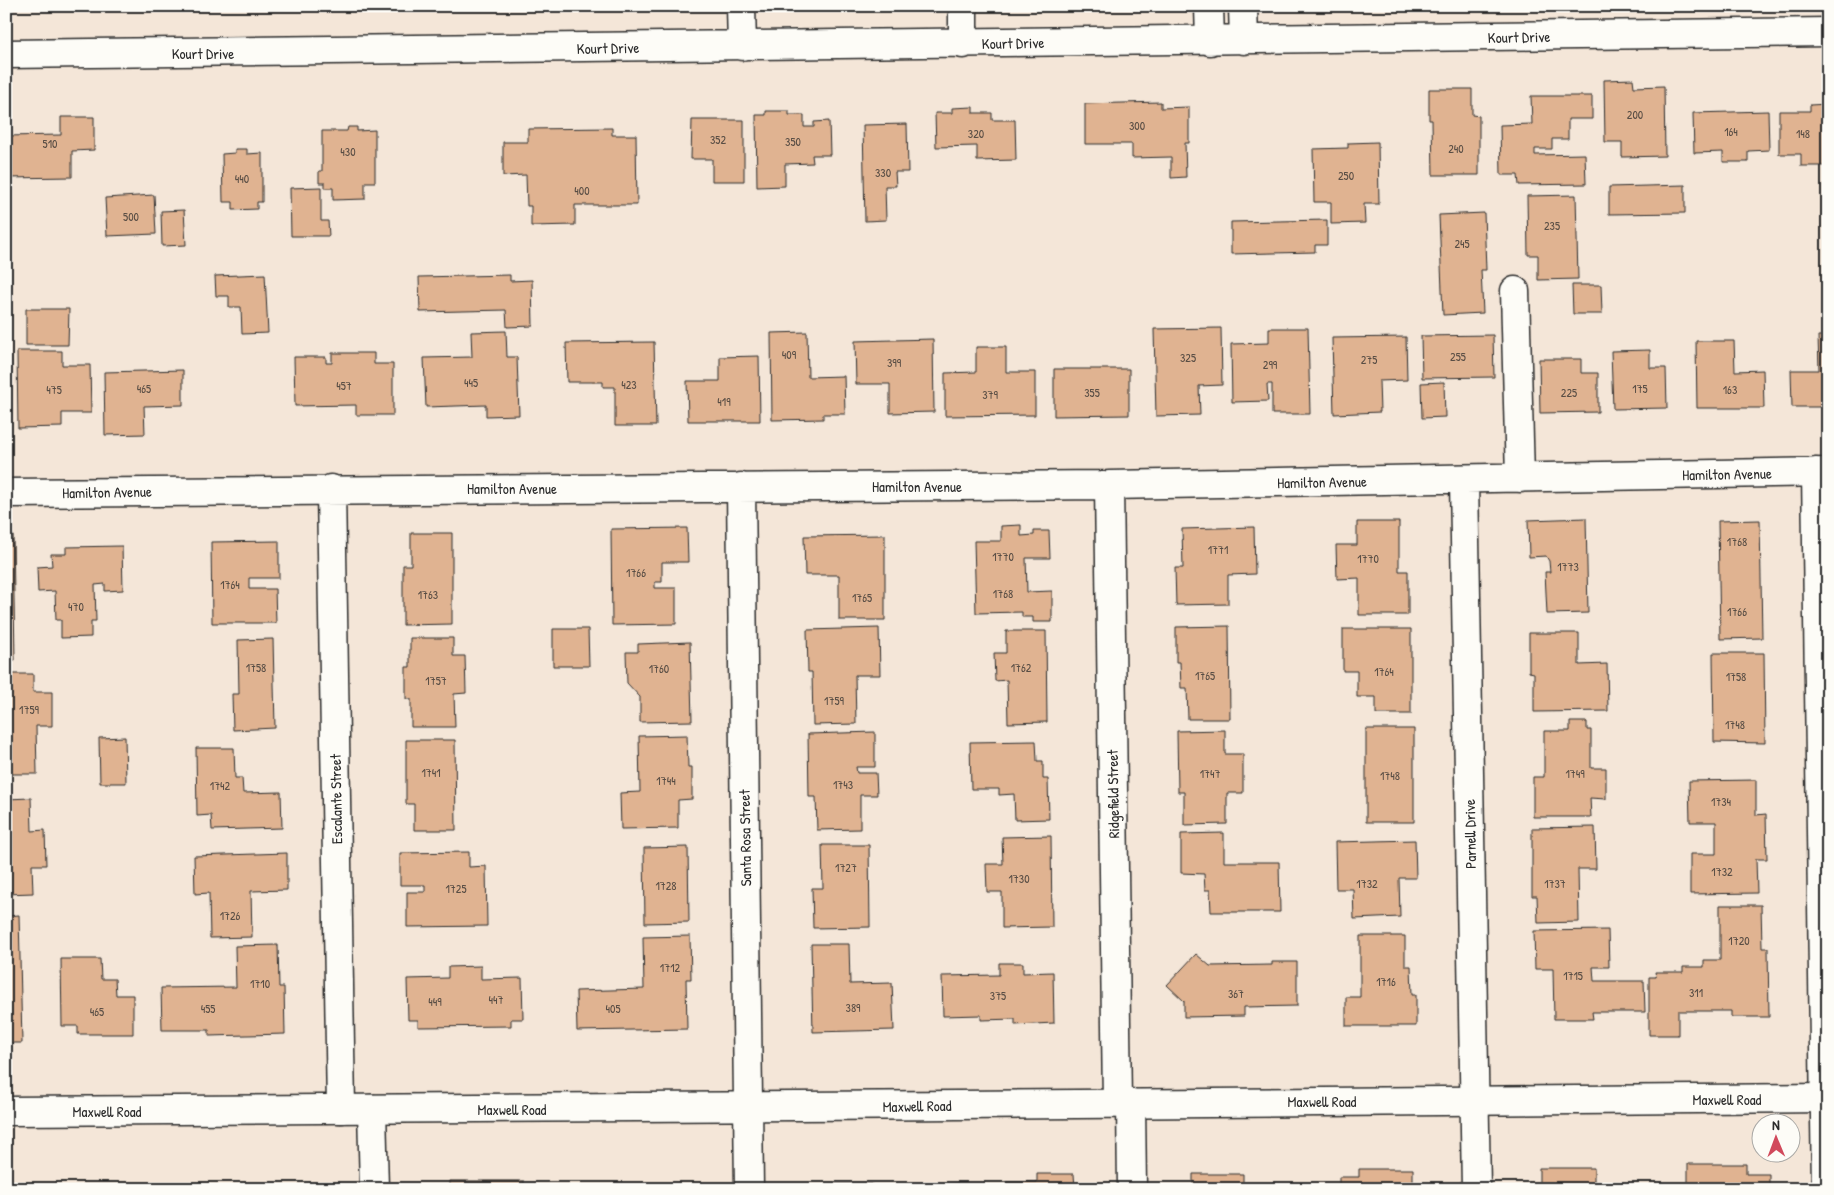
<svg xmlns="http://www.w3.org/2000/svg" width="1834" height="1195" viewBox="0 0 1834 1195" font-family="'Patrick Hand',sans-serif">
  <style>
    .building { fill: #e0b391; stroke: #2b2b2b }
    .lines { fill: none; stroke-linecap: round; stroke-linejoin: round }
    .minor-casing { stroke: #2b2b2b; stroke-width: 31 }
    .secondary-casing { stroke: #2b2b2b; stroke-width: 31 }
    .minor { stroke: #fdfcf7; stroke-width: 28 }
    .secondary { stroke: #fdfcf7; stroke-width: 28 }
    .labels { text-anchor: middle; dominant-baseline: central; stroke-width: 4; stroke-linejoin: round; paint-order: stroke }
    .number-label { font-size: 12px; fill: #584d44 }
    .street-label { font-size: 15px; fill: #2b2b2b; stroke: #fdfcf7 }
  </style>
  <rect width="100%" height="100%" fill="#f4e6d8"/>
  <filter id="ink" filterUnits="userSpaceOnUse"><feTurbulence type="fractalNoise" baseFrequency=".02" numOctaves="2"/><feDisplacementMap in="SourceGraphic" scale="10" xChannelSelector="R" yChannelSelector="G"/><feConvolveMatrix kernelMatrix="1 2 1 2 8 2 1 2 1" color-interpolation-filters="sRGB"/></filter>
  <g filter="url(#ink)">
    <path class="building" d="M1633 79 1634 87 1664 86 1665 156 1622 157V142H1605L1604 80Z
      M1429 89H1472V115L1479 116V175H1433L1432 120H1429Z
      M1531 96H1592V119H1568V139H1552V149H1535V155L1585 154 1586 184 1519 185 1518 175H1501L1500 125 1532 124Z
      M1161 102V108L1189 107V143H1185L1186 177 1171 178V157L1132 158V144H1085V104Z
      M1828 104V166H1801V154H1779V111H1810V105Z
      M973 107V113H992V120H1015L1016 160 977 161V146L936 147 935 113H952V108Z
      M766 111H789V115H804V127H814V122L829 121 830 155H812L813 163 785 164V186L757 187 756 115H766Z
      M1768 111 1769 150 1748 151V162H1723V152L1694 153 1693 113Z
      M61 117H94V150L72 151V177L6 178V136L61 135Z
      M692 120H744V181H712V159H691Z
      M907 124 908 172H895L896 186H885L886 220 865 221 863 125Z
      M348 127H357V131L375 130V182H365V199L333 200V188H325V183H319V171H322V131H347Z
      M612 128V135H636L637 205H575V225L531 226V206H527L526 175 503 176V142H528V129Z
      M1378 142 1379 204H1364L1365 223 1331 224V202H1314L1313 149 1348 148V143Z
      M235 149H247V154L262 153V202H257V209L233 210V202H223L222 154 235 153Z
      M1685 185V213L1609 214V187Z
      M321 187V221H328L329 236H291L290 188Z
      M154 195 156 234 107 236 105 198Z
      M1576 195 1578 279 1538 280V255H1528L1527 196Z
      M184 210 186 245 162 246 161 211Z
      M1484 213 1486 270H1481L1483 313 1443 315 1439 215Z
      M1327 220V245H1315V252L1231 254V222Z
      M265 274 268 333 242 334 241 307H229V296H216L215 276Z
      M510 275V281L532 280 533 326 507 327 506 310 420 312 419 277Z
      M1572 285H1601L1602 314H1573Z
      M26 309H69L68 345H26Z
      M1221 328 1222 385 1199 386 1200 415 1156 416 1154 329Z
      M1269 328H1308L1310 414H1272V384H1267L1268 401 1232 402 1231 344 1269 343Z
      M506 331 507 357H517L519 415 486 416V405L426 407 424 358 472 357 471 332Z
      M807 332 808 377 844 376 845 414H823V419L772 420 771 333Z
      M1493 335 1494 377 1422 378 1421 336Z
      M1818 336H1828V407H1792L1791 370H1819Z
      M1406 337 1407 380 1379 381 1380 412 1334 414 1332 338Z
      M933 339 934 412 890 413V384H856L855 341Z
      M1696 341H1734L1735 371 1763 370 1764 408H1697Z
      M654 342 656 426H615V387H603V382H567L566 343Z
      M976 347H1006V372H1035V415L945 416V373L976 372Z
      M1650 350V368H1666L1667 408 1613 409 1611 351Z
      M17 351H62V365H90L91 413H62V427L18 428Z
      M332 353H374V364H393V415H356V405L295 406 294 357H326V363H332Z
      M759 356 760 421H688L687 381H720V357Z
      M1539 359H1581V373H1598V412L1540 413Z
      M1054 369H1129V415L1054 416Z
      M183 370V405L144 406 145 434 105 435 104 372Z
      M1444 382 1445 417 1422 418 1421 383Z
      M1586 518 1588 613 1547 614 1545 572H1550L1549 561 1546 556 1529 557 1528 520Z
      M1760 520 1762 638 1720 639 1718 521Z
      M1357 522H1399V571H1408V615H1359V578L1337 579 1336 545H1357Z
      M1021 525V536L1034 535V531H1049L1050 558H1026L1027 592 1052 591V622H1033V617H1022V612L976 613 974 541H1001V526Z
      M1254 527 1255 574 1228 575V604L1176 605 1175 568H1183L1182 529Z
      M687 528 688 562H662V582H655V588H676V624L612 625 611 529Z
      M411 533H452V624L403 625V565H411Z
      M6 535H13L15 660 6 661Z
      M885 535V620H839V575H805L804 536Z
      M279 541V578H249V589H275L276 623H212L211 542Z
      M122 546 123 590 105 591V584L95 585 96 621H91V637L61 638V620H56L55 591 38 592 37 567 52 566 51 554H66V547Z
      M1229 626 1230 719H1188L1187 688H1181L1180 662H1176V627Z
      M879 628 880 675H855L856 724 813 725 812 672H808L807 630Z
      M553 629H588L589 666H553Z
      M1343 629H1411V714H1376V697H1357V671H1343Z
      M1006 631H1046L1047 722 1008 723 1007 680 995 681 994 653H1006Z
      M1529 633H1579V665L1607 664 1608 711 1534 712V673L1529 672Z
      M410 638H453V656H465L466 693 454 694 455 727H411V699H406V667H410Z
      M273 639 275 728 233 730 232 694H239L238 640Z
      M690 642 692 721 640 722V697L627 683 626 652H638V644Z
      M1713 653H1764L1765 743 1714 742Z
      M6 674H33V692H52V726H36L37 774H6Z
      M1570 722H1587V730H1591V768H1606V799L1590 798 1591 817H1533V777H1544V731H1570Z
      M1366 729H1414V822H1366Z
      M1225 730V754H1243V793H1227V824L1184 825V792H1178L1177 731Z
      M875 732V767H856L857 773H876L877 795H860V829L817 830 816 797H809L808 734Z
      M687 735 688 767H692V799L678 800V828L621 829 620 793 640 792 639 736Z
      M125 737 126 783H100L99 738Z
      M406 740H455L456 830H414V804H406Z
      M1036 741 1037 761H1043V779H1048L1049 819 1015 820 1014 794 999 795V789H971L970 742Z
      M196 748H234L235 778H242L243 793 281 792 282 828 212 830 211 815 197 816Z
      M1756 780V815L1766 814 1767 859H1756L1757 893 1690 894V854H1716V822H1690L1689 781Z
      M31 798 32 831 45 830 46 865H32L33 893 6 894V799Z
      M1595 827 1596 869H1578L1579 922 1538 923 1537 896H1532V828Z
      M1224 833V862H1279L1280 912H1211L1210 890H1205L1204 874 1181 873V834Z
      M1051 836 1052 927 1002 928V892H987L986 864H1003L1002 837Z
      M1415 840 1416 878H1399L1400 917 1354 919 1353 889H1336L1335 842Z
      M822 845H869L870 927 813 928 812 888H823Z
      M688 847 689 922 645 923 644 848Z
      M469 852V867L486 866 487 926 407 927V892H425V885H400V853Z
      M287 853V890L251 891 252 937 210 938 209 893 195 894 194 856Z
      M1720 905H1761L1762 948H1768L1769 1017H1731V1011H1678V1035H1649V977H1656L1655 972H1683V967H1704V960H1720Z
      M19 915 22 1043H6V916Z
      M1608 930 1609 967H1593L1594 981H1644L1645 1012H1592L1593 1019H1554L1553 969H1535L1534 931Z
      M690 936 691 979H686L687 1029 577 1031 576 991 644 989 643 937Z
      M1360 936H1405V966H1411L1412 995H1416V1026H1346V997H1360Z
      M811 944H849L850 984 892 983 894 1030 813 1032Z
      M278 945 279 987H284L285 1034 209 1036V1030H162L161 988 236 987 235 946Z
      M1196 954 1210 966 1272 965V962H1297V1006L1244 1007V1016L1184 1017V1001L1167 985Z
      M61 959H100L101 979H115L116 995H133V1034H78V1026H62Z
      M999 963H1023V973L1053 972 1054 1023 1015 1025V1019L981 1020V1015L943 1016 942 976 999 975Z
      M481 966V979L522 978 523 1019H511V1026L418 1027V1020H408L407 979 448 978V967Z
      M1688 1164H1746V1174H1769V1189H1688Z
      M1539 1168H1594V1189H1539Z
      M1359 1169H1413V1189H1339V1177H1359Z
      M1037 1174H1074L1075 1189H1006V1182H1037Z
      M1193 1174H1243V1189H1193Z
      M450 1181H524V1189H450Z
      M958 1183 959 1189H920V1185Z
      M834 1184H872V1189H834Z"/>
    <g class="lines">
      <defs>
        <path id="minor" d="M741 6 742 46
          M963 6V44
          M1209 6 1210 41
          M1243 6 1244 40
          M6 54 1828 32
          M1515 291 1520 478
          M1816 472 1826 1189
          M1464 479 1476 1189
          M1109 485 1117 1103
          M741 487 749 1189
          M331 489 341 1109
          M6 493 1109 485 1828 472
          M1131 1103 1132 1189
          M372 1109 374 1189"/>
        <path id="secondary" d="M6 1111C613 1108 1221 1103 1828 1098"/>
      </defs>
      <use href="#minor" class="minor-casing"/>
      <use href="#secondary" class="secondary-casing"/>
      <use href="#minor" class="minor"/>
      <use href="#secondary" class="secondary"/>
    </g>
  </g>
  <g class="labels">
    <g class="number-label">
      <text x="1635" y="114">200</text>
      <text x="1137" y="125">300</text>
      <text x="1731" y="131">164</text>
      <text x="976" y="133">320</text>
      <text x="1803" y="133">148</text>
      <text x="718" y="139">352</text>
      <text x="793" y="141">350</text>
      <text x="50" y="143">510</text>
      <text x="1456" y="148">240</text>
      <text x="348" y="151">430</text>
      <text x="883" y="172">330</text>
      <text x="1346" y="175">250</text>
      <text x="242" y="178">440</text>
      <text x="582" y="190">400</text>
      <text x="131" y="216">500</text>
      <text x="1552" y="225">235</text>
      <text x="1462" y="243">245</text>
      <text x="789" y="354">409</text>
      <text x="1458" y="356">255</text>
      <text x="1188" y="357">325</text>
      <text x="1369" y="359">275</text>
      <text x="894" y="362">399</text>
      <text x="1270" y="364">299</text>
      <text x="471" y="382">445</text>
      <text x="629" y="384">423</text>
      <text x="344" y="385">457</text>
      <text x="144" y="388">465</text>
      <text x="1640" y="388">175</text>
      <text x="54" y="389">475</text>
      <text x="1730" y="389">163</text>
      <text x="1092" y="392">355</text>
      <text x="1569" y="392">225</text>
      <text x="990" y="394">379</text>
      <text x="724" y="401">419</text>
      <text x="1737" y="541">1768</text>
      <text x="1218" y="549">1771</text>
      <text x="1003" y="556">1770</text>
      <text x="1368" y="558">1770</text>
      <text x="1568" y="566">1773</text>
      <text x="636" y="572">1766</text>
      <text x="230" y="584">1764</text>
      <text x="1003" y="593">1768</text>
      <text x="428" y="594">1763</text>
      <text x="862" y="597">1765</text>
      <text x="76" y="606">470</text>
      <text x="1737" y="611">1766</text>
      <text x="256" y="667">1758</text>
      <text x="1021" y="667">1762</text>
      <text x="659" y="668">1760</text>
      <text x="1384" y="671">1764</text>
      <text x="1205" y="675">1765</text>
      <text x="1736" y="676">1758</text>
      <text x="436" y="680">1757</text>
      <text x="834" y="700">1759</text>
      <text x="29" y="709">1759</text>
      <text x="1735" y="724">1748</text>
      <text x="431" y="772">1741</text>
      <text x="1210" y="773">1747</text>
      <text x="1575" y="773">1749</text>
      <text x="1390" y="775">1748</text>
      <text x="666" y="780">1744</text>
      <text x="843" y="784">1743</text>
      <text x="220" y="785">1742</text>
      <text x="1721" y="801">1734</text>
      <text x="846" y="867">1727</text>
      <text x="1722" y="871">1732</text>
      <text x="1019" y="878">1730</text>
      <text x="1367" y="883">1732</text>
      <text x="1555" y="883">1737</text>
      <text x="666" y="885">1728</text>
      <text x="456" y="888">1725</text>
      <text x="230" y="915">1726</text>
      <text x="1739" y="940">1720</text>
      <text x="670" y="967">1712</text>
      <text x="1573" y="975">1715</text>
      <text x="1386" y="981">1716</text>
      <text x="260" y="983">1710</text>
      <text x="1696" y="992">311</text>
      <text x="1236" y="993">367</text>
      <text x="998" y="995">375</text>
      <text x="496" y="999">447</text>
      <text x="435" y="1001">449</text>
      <text x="853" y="1007">389</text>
      <text x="208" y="1008">455</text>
      <text x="613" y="1008">405</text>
      <text x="97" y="1011">465</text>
    </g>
    <g class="street-label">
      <text transform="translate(1519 37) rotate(-1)">Kourt Drive</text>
      <text transform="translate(1013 43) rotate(-1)">Kourt Drive</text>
      <text transform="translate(608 48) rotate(-1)">Kourt Drive</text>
      <text x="203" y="53">Kourt Drive</text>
      <text transform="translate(1727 474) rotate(-1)">Hamilton Avenue</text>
      <text transform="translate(1322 482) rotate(-1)">Hamilton Avenue</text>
      <text x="917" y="486">Hamilton Avenue</text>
      <text x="512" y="488">Hamilton Avenue</text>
      <text transform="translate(107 492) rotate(-1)">Hamilton Avenue</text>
      <text transform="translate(1113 794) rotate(-91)">Ridgefield Street</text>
      <text transform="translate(336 799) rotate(-91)">Escalante Street</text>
      <text transform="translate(1470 834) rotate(-91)">Parnell Drive</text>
      <text transform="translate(745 838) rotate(-91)">Santa Rosa Street</text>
      <text x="1727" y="1099">Maxwell Road</text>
      <text x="1322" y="1101">Maxwell Road</text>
      <text transform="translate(917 1106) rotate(-1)">Maxwell Road</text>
      <text x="512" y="1109">Maxwell Road</text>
      <text x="107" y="1111">Maxwell Road</text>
    </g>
  </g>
  <rect width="1834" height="1195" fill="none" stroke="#fdfcf7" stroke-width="25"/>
  <rect x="12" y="12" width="1809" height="1170" fill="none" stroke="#2b2b2b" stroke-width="2" filter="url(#ink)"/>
  <g transform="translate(1776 1138) rotate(359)"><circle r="24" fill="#fdfcf7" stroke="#a9a8a5"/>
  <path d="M0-4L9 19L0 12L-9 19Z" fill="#d1495b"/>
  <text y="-8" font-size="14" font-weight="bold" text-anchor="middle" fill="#2b2b2b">N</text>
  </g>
</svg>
